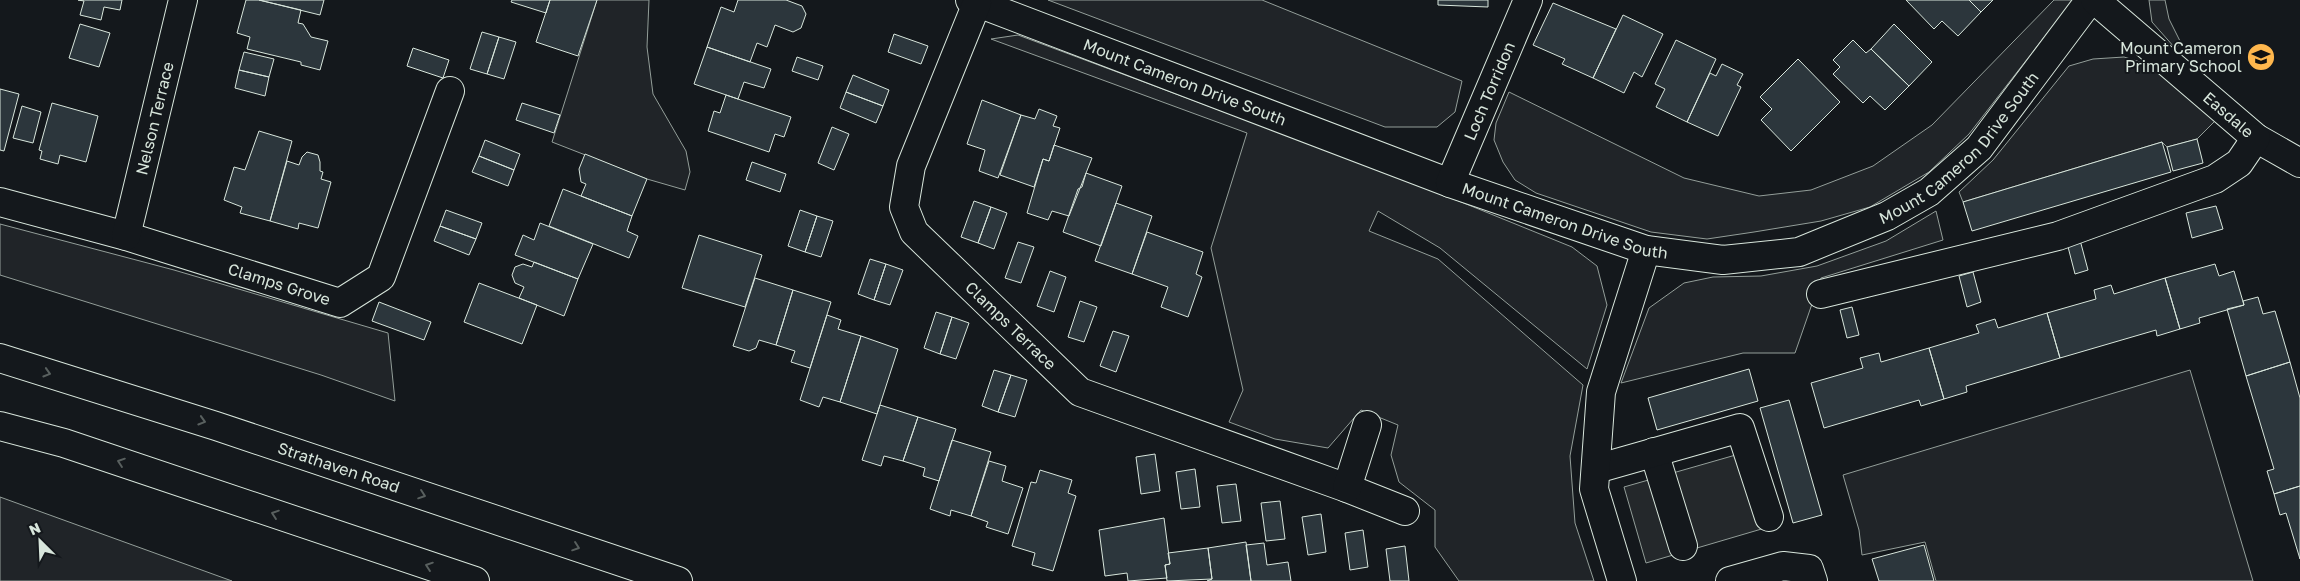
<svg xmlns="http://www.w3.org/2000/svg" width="2300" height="581" viewBox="0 0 2300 581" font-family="'Golos Text',sans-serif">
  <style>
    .green { fill: #202428; stroke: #939e99 }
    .parking { fill: #24282b; stroke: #939e99 }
    .building { fill: #2c363c; stroke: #d8e6dc }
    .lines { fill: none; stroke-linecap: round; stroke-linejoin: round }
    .minor-casing { stroke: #d8e6dc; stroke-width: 30 }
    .major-casing { stroke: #d8e6dc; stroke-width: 30 }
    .minor { stroke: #14181c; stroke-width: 28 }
    .major { stroke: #14181c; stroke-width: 28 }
    .oneway { stroke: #59605f }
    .labels { text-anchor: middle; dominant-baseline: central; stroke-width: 4; stroke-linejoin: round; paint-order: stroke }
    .poi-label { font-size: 16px; fill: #d8e6dc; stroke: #14181c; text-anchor: end }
    .street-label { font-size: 16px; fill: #d8e6dc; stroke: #14181c }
  </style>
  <rect width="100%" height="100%" fill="#14181c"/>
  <path class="green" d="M597 0H649L647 47 653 94 686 151 690 172 685 190 647 179 552 142Z
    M1048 0H1262L1462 81 1455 112 1437 127H1385Z
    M2054 0H2073L1969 134 1929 172 1870 207 1821 221 1754 232 1707 239 1651 232 1536 193 1515 180 1503 162 1494 140 1496 123 1509 92 1684 178 1759 196 1811 190 1873 166 1932 125Z
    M2149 0H2165L2169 19 2181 43 2175 48 2152 22Z
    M1018 35 1412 182 1572 247 1597 266 1607 305 1587 369 1440 248 1378 211 1369 231 1438 259 1583 385 1570 456 1575 523 1594 581H1459L1435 547V510L1399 482 1391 455 1398 425 1361 410 1328 448 1275 439 1229 422 1243 390 1211 248 1247 133 991 39Z
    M2124 57 2153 66 2218 118 2197 139 2167 147 2162 142 1963 202 1959 192 1993 160 2069 66 2093 59Z
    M1936 211 1943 240 1821 278 1795 353H1743L1621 383 1649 308 1684 283 1713 277 1761 276 1817 266 1886 241Z
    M0 224 174 270 388 333 395 401 321 375 0 275Z
    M2190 370 2253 581H1936L1925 542 1862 555 1859 530 1843 475Z
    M0 497 232 581H0Z"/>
  <path class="parking" d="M1760 448 1782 523 1646 563 1624 487Z"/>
  <path class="building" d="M78 0H122L120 10 104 7 101 20 80 15 84 1Z
    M246 0H259L301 10 298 23 303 24 311 37 328 41 320 70 301 65V62L247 49 250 37 237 33Z
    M259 0H324L320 15Z
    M512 0H550L546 13 511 2Z
    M550 0H597L578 56 536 42Z
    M738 0H786L802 6 806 14 801 28 793 32 775 25 767 47 757 43 750 62 707 47 721 7 734 12Z
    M1438 0H1488V7L1438 5Z
    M1906 0H1969L1981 12 1958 36 1942 21 1934 29Z
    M1969 0H1993L1981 12Z
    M1553 3 1616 29 1593 78 1562 64 1565 59 1533 45Z
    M1623 15 1663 34 1642 77 1634 72 1624 93 1593 78Z
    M80 24 110 33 99 67 69 58Z
    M1894 24 1932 62 1909 86 1871 49Z
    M482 32 499 37 487 74 470 69Z
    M894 34 928 46 921 64 888 52Z
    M499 37 516 42 504 79 487 74Z
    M1676 40 1716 59 1687 122 1656 107 1665 89 1655 84Z
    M1853 40 1866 53 1871 49 1909 86 1885 110 1870 96 1863 103 1833 74 1840 67 1833 60Z
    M707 47 771 69 764 88 744 82 738 99 694 84Z
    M413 48 449 60 443 78 407 66Z
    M244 52 274 59 269 77 239 70Z
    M797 57 823 66 818 80 792 71Z
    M1798 59 1840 102 1791 151 1761 120 1772 109 1760 97Z
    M1722 64 1743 74 1737 85 1741 87 1718 136 1687 122 1710 73 1716 76Z
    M239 70 269 77 265 96 235 88Z
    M853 75 889 90 883 106 846 92Z
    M0 89 19 94 4 151 0 150Z
    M846 92 883 106 876 123 840 108Z
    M726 95 791 117 784 137 775 134 769 152 708 131 714 111 720 113Z
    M982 100 1021 115 998 178 979 171 985 150 967 144Z
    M52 103 98 116 86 162 60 155 58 164 40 159 42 151 39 150Z
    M522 103 560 115 554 133 516 120Z
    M22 106 41 112 33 143 13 138Z
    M1039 109 1057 116 1053 126 1060 128 1049 161 1043 159 1034 187 1000 175 1021 115 1035 119Z
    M832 127 849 134 834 170 818 163Z
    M259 131 292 141 270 221 240 213 242 207 224 200 234 167 245 170Z
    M2197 139 2203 163 2173 171 2167 147Z
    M485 140 520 154 514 170 479 156Z
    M2162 142 2171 172 1972 231 1963 202Z
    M1054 145 1092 158 1069 216 1052 211 1048 220 1027 213 1043 159 1049 161Z
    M307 152 318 155 320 162V171L323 172 321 179 331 182 318 228 299 223 298 229 270 221 287 161 299 165 302 157Z
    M585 154 647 179 632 216 581 196 586 184 581 182 579 169Z
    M479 156 514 170 508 186 472 172Z
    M752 162 786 174 780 192 746 180Z
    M1086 173 1122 186 1101 246 1063 232 1078 189 1082 187Z
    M563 189 632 216 627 231 638 236 629 258 549 226Z
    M974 201 991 207 978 243 961 237Z
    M1116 203 1152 216 1132 274 1095 261Z
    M2216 206 2223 229 2192 238 2186 213Z
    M991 207 1007 213 994 249 978 243Z
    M446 210 482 223 476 239 440 226Z
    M800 210 817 216 805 252 788 246Z
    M817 216 833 221 821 257 805 252Z
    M540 223 593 244 578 279 515 255 523 235 534 240Z
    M440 226 476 239 469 255 434 241Z
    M1147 232 1203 252 1196 274 1202 277 1188 317 1161 307 1168 287 1132 274Z
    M699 235 762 255 745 307 682 288Z
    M2080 240 2088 270 2075 274 2067 243Z
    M1018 242 1034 247 1021 283 1005 278Z
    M870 259 886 264 874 300 858 294Z
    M534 262 578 279 564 316 519 298 524 287 515 283 512 275 515 267 523 264 532 267Z
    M886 264 903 270 890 305 874 300Z
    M2215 264 2219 276 2234 271 2244 305 2199 318 2200 323 2180 329 2165 278Z
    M1050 271 1066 277 1054 312 1037 306Z
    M1973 272 1981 302 1967 307 1959 276Z
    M755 278 793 290 776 345 759 340 756 348 749 351 733 346Z
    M2165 278 2180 329 2157 336 2156 330 2060 358 2047 313 2096 299 2094 290 2111 285 2114 294Z
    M479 283 537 305 522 344 464 322Z
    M793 290 831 302 810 368 791 362 795 351 776 345Z
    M2258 297 2263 314 2275 311 2290 362 2246 376 2227 309 2244 305 2243 301Z
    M1080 301 1097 307 1084 342 1068 337Z
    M379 302 431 322 424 340 372 321Z
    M1852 307 1859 335 1847 338 1840 310Z
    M936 312 952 317 940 354 924 348Z
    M2047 313 2060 358 1966 386 1967 392 1944 399 1929 348 1979 333 1976 325 1995 319 1998 328Z
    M827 315 841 320 838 329 861 336 840 402 823 397 819 407 800 400Z
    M952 317 969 323 956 359 940 354Z
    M1113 331 1129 336 1116 372 1100 366Z
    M861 336 898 349 877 414 840 402Z
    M1929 348 1944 399 1921 406 1919 400 1824 428 1811 383 1863 368 1860 358 1879 353 1881 362Z
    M2290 362 2300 398V486L2274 494 2267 471 2274 469 2246 376Z
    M1749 369 1758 401 1657 430 1648 398Z
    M994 370 1011 375 998 412 982 406Z
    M1011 375 1027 380 1015 417 998 412Z
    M1789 400 1822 515 1793 523 1760 408Z
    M880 405 918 417 903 461 884 456 881 466 862 460Z
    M918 417 956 429 939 481 923 476 925 468 903 461Z
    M952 440 991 452 971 516 951 510 950 516 930 509Z
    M1155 454 1160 491 1141 494 1136 457Z
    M989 461 1006 466 1002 481 1023 488 1008 534 986 527 988 522 971 516Z
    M1195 469 1200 507 1181 509 1176 472Z
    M1040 470 1072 480 1068 493 1076 496 1053 571 1032 565 1035 553 1012 546 1031 482 1036 483Z
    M1236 484 1241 521 1222 523 1217 486Z
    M2300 486V559L2286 513 2280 515 2274 494Z
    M1280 501 1285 539 1266 541 1261 503Z
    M1321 514 1326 552 1308 555 1302 517Z
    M1164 518 1170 564 1165 565 1167 578 1128 581 1127 573 1105 576 1099 530Z
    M1363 530 1368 567 1350 570 1345 533Z
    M1246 542 1251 581H1207L1212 579 1208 548Z
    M1264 543 1267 565 1288 562 1291 581H1251L1246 545Z
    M1924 545 1934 581H1879L1872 559Z
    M1405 546 1409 581H1390L1386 549Z
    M1208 548 1212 579 1167 581 1165 565 1170 564 1168 553Z"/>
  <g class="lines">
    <defs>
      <g id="minor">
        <path id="s1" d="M970 0 1450 183 1646 250 1723 260 1799 252 1887 216 1929 192 1979 148 2090 0"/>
        <path id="s2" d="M2095 0 2256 138 2300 163"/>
        <path id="s3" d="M977 3 911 166 904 207 914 232 1080 392 1347 488 1405 511"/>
        <path id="s4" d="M1450 183 1528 0"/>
        <path id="s5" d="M0 202 126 236 340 303 381 277 450 91"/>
        <path id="s6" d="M126 236 183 0"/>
        <path d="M1821 294 2058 236 2215 179 2239 163 2256 138"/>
        <path d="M1654 452 1683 546"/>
        <path d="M1596 469 1740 428 1769 517"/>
        <path d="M1347 488 1367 425"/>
        <path d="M1622 581 1594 489 1601 392 1646 250"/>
        <path d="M1730 581 1783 566 1809 569 1813 581"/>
      </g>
      <g id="major">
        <path id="s7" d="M0 358 216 426 678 581"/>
        <path d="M0 426 64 443 475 581"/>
      </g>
    </defs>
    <use href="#minor" class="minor-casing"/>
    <use href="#major" class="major-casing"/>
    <use href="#minor" class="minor"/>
    <use href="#major" class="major"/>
  </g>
  <defs><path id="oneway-chevron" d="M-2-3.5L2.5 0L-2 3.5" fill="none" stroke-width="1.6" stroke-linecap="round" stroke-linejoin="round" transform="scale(1.25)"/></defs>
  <g class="oneway">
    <use href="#oneway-chevron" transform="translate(47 373) rotate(17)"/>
    <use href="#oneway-chevron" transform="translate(202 421) rotate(17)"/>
    <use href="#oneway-chevron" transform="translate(121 462) rotate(-161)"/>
    <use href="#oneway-chevron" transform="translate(422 495) rotate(19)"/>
    <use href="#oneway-chevron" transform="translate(275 514) rotate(-161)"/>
    <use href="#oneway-chevron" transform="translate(576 547) rotate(19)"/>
    <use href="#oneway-chevron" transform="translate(429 566) rotate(-161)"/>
  </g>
  <defs>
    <symbol id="school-disc" viewBox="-11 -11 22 22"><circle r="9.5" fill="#ffb74d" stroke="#14181c"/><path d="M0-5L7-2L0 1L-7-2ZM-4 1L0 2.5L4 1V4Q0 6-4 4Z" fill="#111"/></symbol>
  </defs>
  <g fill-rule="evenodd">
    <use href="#school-disc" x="2245" y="41" width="32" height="32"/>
  </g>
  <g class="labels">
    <g class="poi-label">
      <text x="2242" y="48">Mount Cameron<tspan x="2242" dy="18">Primary School</tspan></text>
    </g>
    <g class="street-label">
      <text stroke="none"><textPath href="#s1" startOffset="230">Mount Cameron Drive South</textPath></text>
      <text stroke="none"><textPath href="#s4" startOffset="100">Loch Torridon</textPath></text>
      <text stroke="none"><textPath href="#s2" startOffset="176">Easdale</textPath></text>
      <text stroke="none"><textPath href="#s6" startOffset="121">Nelson Terrace</textPath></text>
      <text stroke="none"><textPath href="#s1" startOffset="1070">Mount Cameron Drive South</textPath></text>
      <text stroke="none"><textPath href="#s1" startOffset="635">Mount Cameron Drive South</textPath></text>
      <text stroke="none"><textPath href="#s5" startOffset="291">Clamps Grove</textPath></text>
      <text stroke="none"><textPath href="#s3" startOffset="379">Clamps Terrace</textPath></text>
      <text stroke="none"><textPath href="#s7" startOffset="356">Strathaven Road</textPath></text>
    </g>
  </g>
  <g transform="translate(40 541) rotate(336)" stroke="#14181c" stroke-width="4" paint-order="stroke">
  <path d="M0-4L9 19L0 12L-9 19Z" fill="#d8e6dc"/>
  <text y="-8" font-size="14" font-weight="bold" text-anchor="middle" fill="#d8e6dc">N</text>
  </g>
</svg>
